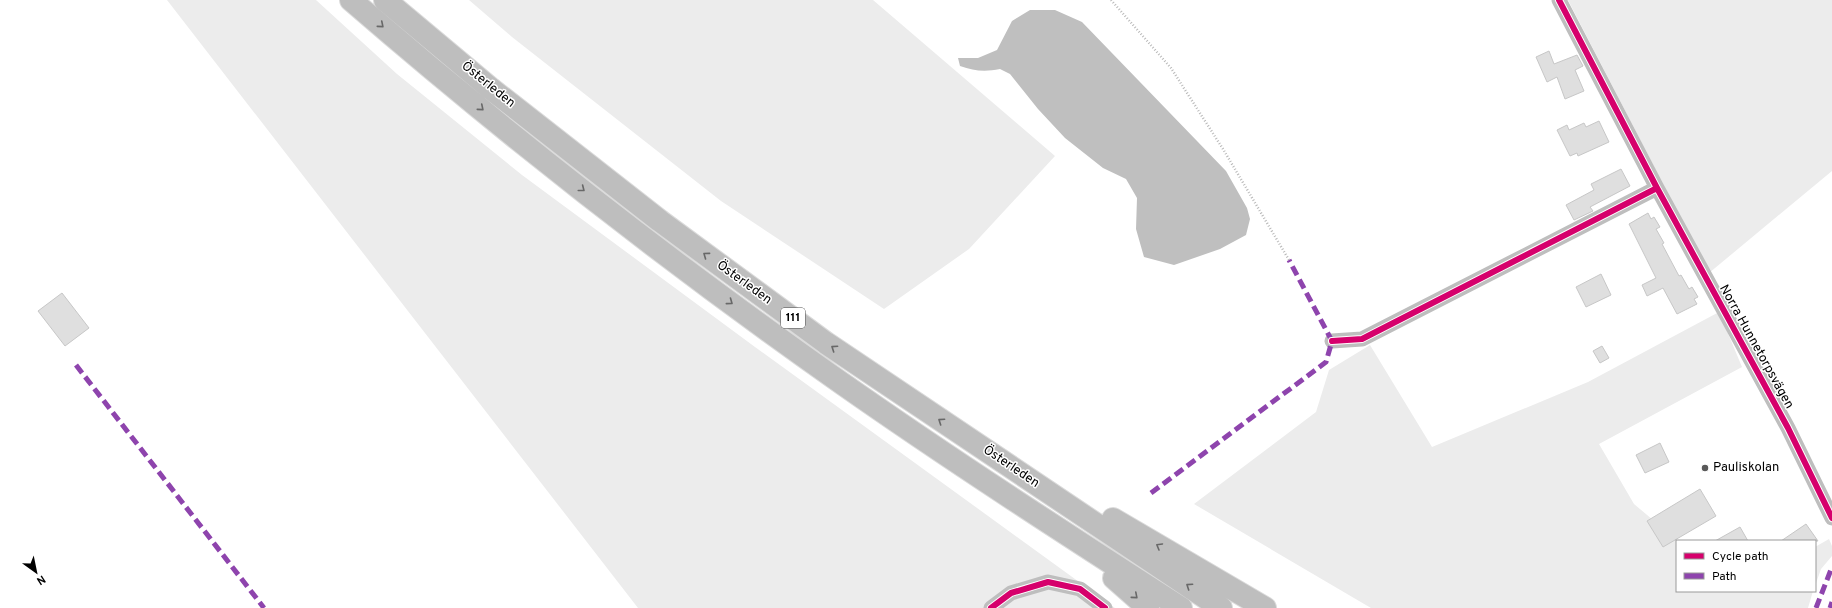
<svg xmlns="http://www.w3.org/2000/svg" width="1832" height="608" viewBox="0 0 1832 608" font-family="Overpass,sans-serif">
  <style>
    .green { fill: #ececec }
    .water { fill: #bfbfbf }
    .building { fill: #dfdfdf; stroke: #c7c7c7 }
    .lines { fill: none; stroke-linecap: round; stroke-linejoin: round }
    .primary-casing { stroke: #dbdbdb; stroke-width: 24 }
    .path { stroke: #b9b9b9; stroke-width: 2.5; stroke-dasharray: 1 2; stroke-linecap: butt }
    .street { stroke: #bebebe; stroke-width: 15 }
    .primary { stroke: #bebebe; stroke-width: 22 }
    .quiet { stroke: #8e44ad; stroke-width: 5; stroke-dasharray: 10 5; stroke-linecap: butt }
    .cycleway-casing { stroke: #fff; stroke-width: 8 }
    .cycleway { stroke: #d6006c; stroke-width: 6 }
    .oneway { stroke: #686868 }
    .poi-dot { fill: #595959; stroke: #fff; stroke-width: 1.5 }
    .labels { text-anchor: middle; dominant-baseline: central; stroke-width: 3; stroke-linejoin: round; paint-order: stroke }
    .shield { fill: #fff; stroke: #4c4c4c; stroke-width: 1 }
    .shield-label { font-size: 12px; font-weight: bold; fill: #000 }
    .street-label { font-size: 13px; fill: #000; stroke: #fff }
    .poi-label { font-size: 13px; fill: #000; stroke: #fff; text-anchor: start }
  </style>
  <rect width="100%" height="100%" fill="#fff"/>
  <path class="green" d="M167 0H316L397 74 522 175 755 347 1115 608H638Z
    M469 0H873L1055 156 969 249 884 309 721 201 512 37Z
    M1568 0H1832V171L1709 273Z
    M1719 312 1742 367 1599 444 1634 504 1678 541 1677 591H1813L1808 608H1371L1194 504 1316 412 1329 370 1370 345 1432 447 1588 382Z
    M1829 539 1832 546V556L1821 569 1815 586V547Z"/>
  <path class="water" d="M1030 10H1055L1082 22 1226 171 1247 208 1250 219 1246 235 1220 249 1174 265 1144 257 1136 229 1137 198 1126 179 1103 168 1065 138 1038 109 1010 74 1000 69C985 72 974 71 960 66L958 58H978L997 50 1012 21Z"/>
  <path class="building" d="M1549 51 1554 64 1577 55 1583 66 1575 70 1584 91 1565 99 1557 77 1547 82 1536 57Z
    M1599 121 1609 142 1578 156 1577 153 1570 156 1557 130 1567 125 1569 130 1584 123 1586 127Z
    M1621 169 1630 186 1590 207 1593 211 1574 220 1566 205 1594 190 1591 184Z
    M1648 213 1651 219 1654 217 1660 227 1656 229 1664 243 1662 244 1679 276 1681 275 1689 289 1692 287 1698 297 1694 299 1697 304 1677 314 1663 288 1647 296 1642 285 1656 278 1629 224Z
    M1601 274 1611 295 1586 307 1576 287Z
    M62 293 89 328 65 346 38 311Z
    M1602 346 1609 358 1600 363 1593 351Z
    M1660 443 1669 462 1645 473 1636 455Z
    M1700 489 1716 516 1663 547 1647 521Z
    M1806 524 1818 541H1781Z
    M1740 527 1748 541H1715Z"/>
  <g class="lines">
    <defs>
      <path id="primary" d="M351 0C507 135 671 263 840 382 951 460 1066 534 1181 608
        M385 0 490 88 660 221 826 343 1221 608
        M1113 519 1265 608
        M1114 578 1148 608"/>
    </defs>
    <use href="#primary" class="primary-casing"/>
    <path class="path" d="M1111 0 1171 68 1223 149 1289 260"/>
    <path class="street" d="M1559 0 1657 188 1788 428 1832 518
      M1332 341 1362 339 1657 188
      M991 608 1011 593 1048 582 1080 589 1105 608"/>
    <use href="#primary" class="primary"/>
    <path class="quiet" d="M76 365 264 608
      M1151 493 1326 362 1332 341 1289 260
      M1816 608 1832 567
      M1830 608 1832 602"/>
    <defs>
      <path id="cycleway" d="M1559 0 1657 188 1788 428 1832 518
        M1332 341 1362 339 1657 188
        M991 608 1011 593 1048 582 1080 589 1105 608"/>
    </defs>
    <use href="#cycleway" class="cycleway-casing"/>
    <use href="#cycleway" class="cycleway"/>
  </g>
  <defs><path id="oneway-chevron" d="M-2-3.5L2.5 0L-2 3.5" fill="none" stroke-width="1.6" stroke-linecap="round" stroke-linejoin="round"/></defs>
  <g class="oneway">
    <use href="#oneway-chevron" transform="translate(381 25) rotate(40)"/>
    <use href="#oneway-chevron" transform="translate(481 108) rotate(40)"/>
    <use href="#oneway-chevron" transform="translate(582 189) rotate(38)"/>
    <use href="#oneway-chevron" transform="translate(706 255) rotate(-144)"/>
    <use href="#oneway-chevron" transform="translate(730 302) rotate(36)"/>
    <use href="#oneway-chevron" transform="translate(834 348) rotate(-146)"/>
    <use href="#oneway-chevron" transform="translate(941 421) rotate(-146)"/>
    <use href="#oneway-chevron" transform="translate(1159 546) rotate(-150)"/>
    <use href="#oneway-chevron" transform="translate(1189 586) rotate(-146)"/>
    <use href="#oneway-chevron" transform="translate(1135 596) rotate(41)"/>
  </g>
  <circle class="poi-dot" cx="1705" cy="468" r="4"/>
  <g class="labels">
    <rect class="shield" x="781" y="308" width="24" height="20" rx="3"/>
    <g class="shield-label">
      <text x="793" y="318">111</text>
    </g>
    <g class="street-label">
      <text transform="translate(488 85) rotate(39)">Österleden</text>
      <text transform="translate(744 283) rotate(36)">Österleden</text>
      <text transform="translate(1756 347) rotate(61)">Norra Hunnetorpsvägen</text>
      <text transform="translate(1011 467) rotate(34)">Österleden</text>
    </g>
    <g class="poi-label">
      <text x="1713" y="468">Pauliskolan</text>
    </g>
  </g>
  <rect x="1676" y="540" width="140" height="52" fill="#ffffff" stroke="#999999"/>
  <rect x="1684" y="553" width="20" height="6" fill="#d6006c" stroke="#999999"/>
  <text x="1712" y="560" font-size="12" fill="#000000">Cycle path</text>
  <rect x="1684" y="573" width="20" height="6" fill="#8e44ad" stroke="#999999"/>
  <text x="1712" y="580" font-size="12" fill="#000000">Path</text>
  <g transform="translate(36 572) rotate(147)" stroke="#ffffff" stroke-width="3" paint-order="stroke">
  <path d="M0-3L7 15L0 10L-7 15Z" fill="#000000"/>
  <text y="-6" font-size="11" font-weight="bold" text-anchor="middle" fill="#000000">N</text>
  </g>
</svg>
